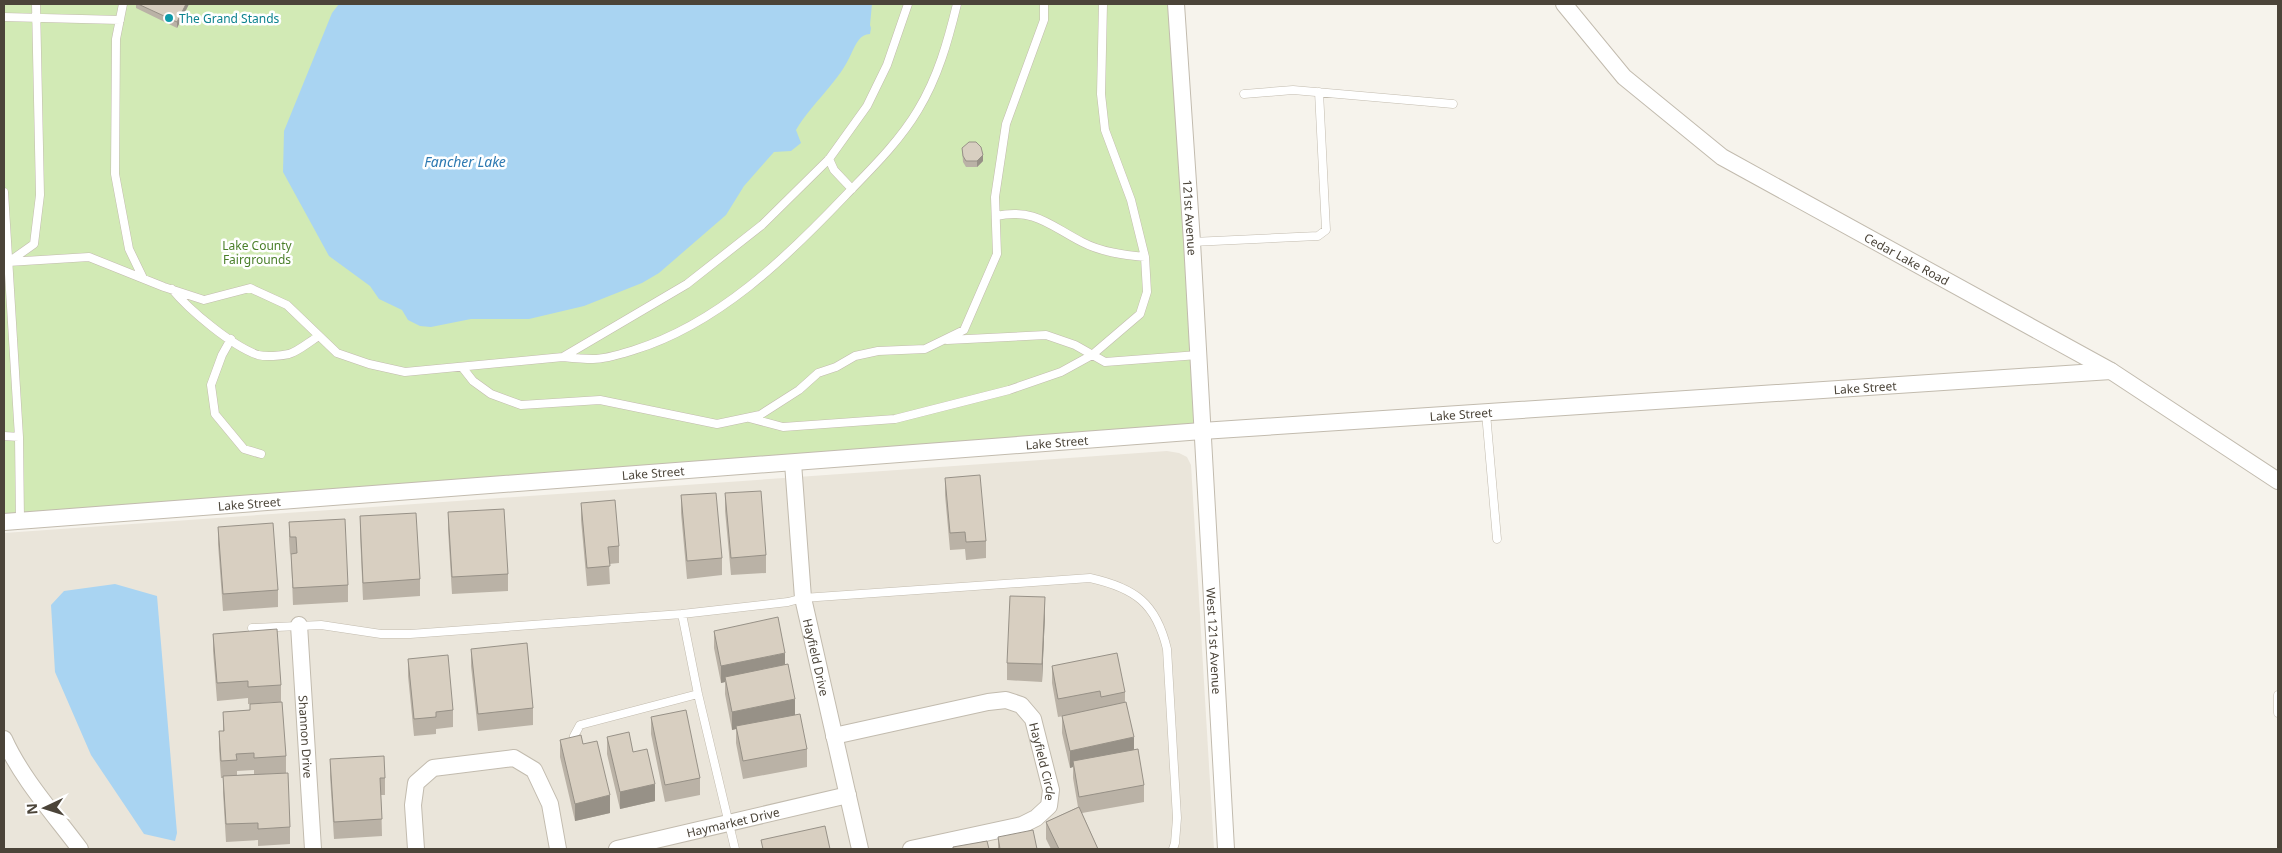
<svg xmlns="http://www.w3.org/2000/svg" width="2282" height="853" viewBox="0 0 2282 853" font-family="'Noto Sans',sans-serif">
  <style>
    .residential { fill: #eae5da }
    .green { fill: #d2eab5 }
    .water { fill: #a9d4f2 }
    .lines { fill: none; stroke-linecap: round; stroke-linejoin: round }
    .lane-casing { stroke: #c2bbae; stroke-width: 9 }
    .street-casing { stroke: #c2bbae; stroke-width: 18 }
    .lane { stroke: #fff; stroke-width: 8 }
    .street { stroke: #fff; stroke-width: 16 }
    .wall { fill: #bab2a6; fill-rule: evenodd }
    .shaded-wall { fill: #979187 }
    .building { fill: #d8cfc1; stroke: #979187 }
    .culture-dot { fill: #0f9aa8; stroke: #fff; stroke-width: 2 }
    .labels { text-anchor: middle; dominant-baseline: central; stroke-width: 5; stroke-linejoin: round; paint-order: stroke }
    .culture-label { font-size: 12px; fill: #0d838f; stroke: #fff; text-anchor: start }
    .street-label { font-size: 12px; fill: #4b4439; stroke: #fff }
    .park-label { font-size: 12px; fill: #4a7f2a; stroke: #fff }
    .water-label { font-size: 14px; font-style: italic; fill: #2e7ab2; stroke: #fff }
  </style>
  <rect width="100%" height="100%" fill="#f6f3ec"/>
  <path class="residential" d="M1167 451 1179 453 1187 457 1191 465 1214 849H4V533Z"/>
  <path class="green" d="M4 4H1178L1202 431 4 519Z"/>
  <path class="water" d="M339 4H872L870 25 871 28 870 34C860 34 856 44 852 52 840 81 812 103 796 130L801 143 791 151 774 152 744 186 726 215 659 273 642 283 584 306 529 319H471L431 327 420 326 408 320 402 310 379 299 370 286 329 256 283 172 284 131 332 13Z
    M115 584 157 596 177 833 175 841 144 834 91 755 55 672 51 605 64 591Z"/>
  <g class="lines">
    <defs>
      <path id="lane" d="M123 4 116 39 115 174 129 249 143 278
        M4 17 120 20
        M1244 94 1293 90 1453 104
        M829 159 834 170 852 189
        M4 192 19 437 20 520
        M996 216C1035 208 1049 225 1082 242 1101 252 1124 255 1145 257
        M1192 242 1318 236 1326 230 1319 92
        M10 261 34 244 40 195 36 4
        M8 262 89 257 164 287 204 300 250 288 287 305 337 353 369 364 405 372 563 357 687 284 762 225 829 159 867 106 887 65 908 4
        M172 289C189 310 232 346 258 355 266 357 280 356 289 354 299 351 310 341 319 336
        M231 339 222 355 211 385 215 414 244 449 261 454
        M947 340 1046 335 1075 345 1105 362 1198 355
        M563 357C573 358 583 359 593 359 606 359 621 354 634 350 718 324 786 258 845 196 871 169 899 142 918 110 938 77 948 41 957 4
        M462 367 473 381 491 394 521 405 600 400 717 424 760 415 799 390 818 373 836 367 855 356 878 351 925 349 964 330 997 254 995 197 1006 124 1044 20V4
        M1486 413 1497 539
        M749 418 783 427 895 419 1009 390 1061 372 1092 355 1140 314 1147 292 1145 257 1131 200 1105 130 1101 94 1103 4
        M4 436 19 437
        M682 614 698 694 735 849
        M252 628 321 625 381 634H410L682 614 788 602 803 598 1090 578C1135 588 1156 603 1167 649L1177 818 1175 843 1173 849
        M2278 695V713
        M574 745V736L580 725 698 694"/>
      <g id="street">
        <path id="s1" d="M1176 4 1192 242 1226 849"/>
        <path id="s2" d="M1564 4 1624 77 1722 157 2111 371 2278 481"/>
        <path id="s3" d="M793 463 803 598 860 849"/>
        <path id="s4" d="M4 522 1202 431 2111 371"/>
        <path id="s5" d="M299 625 313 849"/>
        <path id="s6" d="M834 736 988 702 1006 700 1021 705 1033 719 1051 790 1049 806 1036 818 1022 825 911 849"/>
        <path d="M4 739C22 779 54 814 80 849"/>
        <path d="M416 849 413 805 416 783 433 768 514 758 534 770 550 804 558 849"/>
        <path id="s7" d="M617 849 848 795"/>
      </g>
    </defs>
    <use href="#lane" class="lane-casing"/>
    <use href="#street" class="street-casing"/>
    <use href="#lane" class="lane"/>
    <use href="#street" class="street"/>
  </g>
  <path class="wall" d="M136 4H189L177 28 136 8Z
    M962 148 983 161 977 167H966L963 162Z
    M945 478 986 541V558L966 560 965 549 950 550 945 495Z
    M725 493 766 555V573L731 575 725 511Z
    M681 495 722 558V575L687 579 681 513Z
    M581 503 619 546V563L609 564 610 584 587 586 581 520Z
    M448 512 508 574V591L452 594 448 529Z
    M360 516 420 579V596L363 600 360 534Z
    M289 522 348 585V602L293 605 291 554H290L289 539Z
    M218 527 278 590V607L223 611 218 544Z
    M1045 614 1042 682 1007 680V663Z
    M714 631 785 665 795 715 807 749V767L743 779 736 743V729L732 730 725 694V682L721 683 714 648Z
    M213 634 281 685V702L261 703 286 756V773L290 827V844L258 846V840L226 842 223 793V778H221L219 749V731H223V712L250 710V704H248V698L217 701 213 651ZM254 770V774L237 775V771Z
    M471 649 533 708V725L478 731 471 666Z
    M408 659 453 710V727L436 729V734L414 736 408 676Z
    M1052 666 1125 692V702L1134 750 1144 785V802L1082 813 1098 849H1051L1046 839V822L1078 807 1073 778V767L1070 768 1062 733V716L1088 711 1058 717 1052 683Z
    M651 717 700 778V795L665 802 651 734Z
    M607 737 633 752 655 801 620 809 607 754Z
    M560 740 583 744 610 813 575 821 560 757Z
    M330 759 385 778V795H381L382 836 334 839 330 776Z
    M998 837 1037 849H998Z"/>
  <path class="shaded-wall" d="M186 4H189L177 28V22Z
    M983 155V161L977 167V161Z
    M1045 597V614L1042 682V664Z
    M785 653V670L725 677V682L721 683V666Z
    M795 699V717L736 726V729L732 730V712Z
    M1134 737V754L1073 761V767L1070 768V751Z
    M655 784V801L620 809V792Z
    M610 795V813L575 821V804Z"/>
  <path class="building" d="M138 4H186L177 22Z
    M969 142H976L981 147 983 155 977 161H966L963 156 962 148Z
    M980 475 986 541 966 542 965 532 950 533 945 478Z
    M761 491 766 555 731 558 725 493Z
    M716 493 722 558 687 561 681 495Z
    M615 500 619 546 608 547 610 566 587 568 581 503Z
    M504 509 508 574 452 577 448 512Z
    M416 513 420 579 363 583 360 516Z
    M345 519 348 585 293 588 291 554 297 553 296 537H290L289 522Z
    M273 523 278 590 223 594 218 527Z
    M1010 596 1045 597 1042 664 1007 663Z
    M778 617 785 653 721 666 714 631Z
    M277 629 281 685 248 687V681L217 683 213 634Z
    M527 643 533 708 478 714 471 649Z
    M1117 653 1125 692 1101 697 1100 691 1058 699 1052 666Z
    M448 655 453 710 436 712V717L414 719 408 659Z
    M788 664 795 699 732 712 725 677Z
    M282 702 286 756 254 758V753L236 754 237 760 221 761 219 731H224L223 712 250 710V704Z
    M1126 702 1134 737 1070 751 1062 716Z
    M686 710 700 778 665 785 651 717Z
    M800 714 807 749 743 761 736 726Z
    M629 732 633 752 647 749 655 784 620 792 607 737Z
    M581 735 583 744 597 741 610 795 575 804 560 740Z
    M1138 749 1144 785 1079 797 1073 761Z
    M384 756 385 778H380L382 819 334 822 330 759Z
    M288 773 290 827 258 829V823L226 824 223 776Z
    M1079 807 1098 849H1059L1046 822Z
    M825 826 830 849H763L761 840Z
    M1033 830 1037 849H1000L998 837Z
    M987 841 989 849H953V847Z"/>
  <circle class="culture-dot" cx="169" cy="18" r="5"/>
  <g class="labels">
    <g class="culture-label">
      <text x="179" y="18">The Grand Stands</text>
    </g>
    <g class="street-label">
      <text stroke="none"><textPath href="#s1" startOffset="214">121st Avenue</textPath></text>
      <text stroke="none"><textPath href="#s2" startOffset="432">Cedar Lake Road</textPath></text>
      <text stroke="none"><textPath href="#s4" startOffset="1866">Lake Street</textPath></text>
      <text stroke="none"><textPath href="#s4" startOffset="1461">Lake Street</textPath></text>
      <text stroke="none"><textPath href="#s4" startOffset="1056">Lake Street</textPath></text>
      <text stroke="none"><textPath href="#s4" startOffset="651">Lake Street</textPath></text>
      <text stroke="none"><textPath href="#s4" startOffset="246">Lake Street</textPath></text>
      <text stroke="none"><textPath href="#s1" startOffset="638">West 121st Avenue</textPath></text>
      <text stroke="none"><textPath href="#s3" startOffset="196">Hayfield Drive</textPath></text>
      <text stroke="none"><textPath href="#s5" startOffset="112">Shannon Drive</textPath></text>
      <text stroke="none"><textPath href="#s6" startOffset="254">Hayfield Circle</textPath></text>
      <text stroke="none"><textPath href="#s7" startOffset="119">Haymarket Drive</textPath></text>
    </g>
    <g class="park-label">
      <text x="257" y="245">Lake County<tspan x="257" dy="14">Fairgrounds</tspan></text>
    </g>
    <g class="water-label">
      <text x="465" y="161">Fancher Lake</text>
    </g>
  </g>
  <rect width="2282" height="853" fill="none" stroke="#4b4439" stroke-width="10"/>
  <g transform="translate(45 808) rotate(266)" stroke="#ffffff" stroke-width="4" paint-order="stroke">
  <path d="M0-4L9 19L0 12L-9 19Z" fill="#4b4439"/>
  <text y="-8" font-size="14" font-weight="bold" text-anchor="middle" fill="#4b4439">N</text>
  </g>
</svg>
